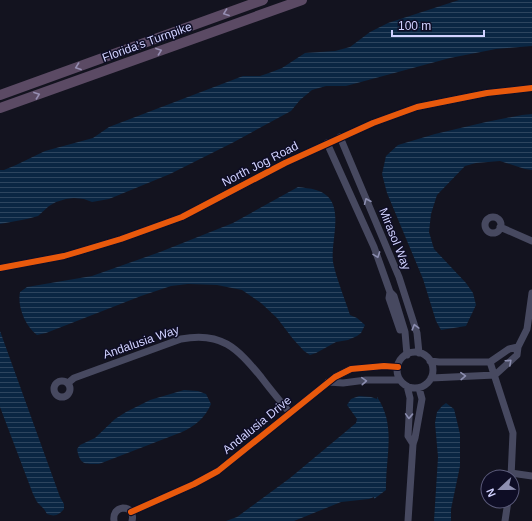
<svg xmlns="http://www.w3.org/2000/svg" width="532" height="521" viewBox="0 0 532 521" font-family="Helvetica,sans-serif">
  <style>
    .water { fill: url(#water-rules) }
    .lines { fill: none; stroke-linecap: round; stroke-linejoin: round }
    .minor { stroke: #474960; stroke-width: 7 }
    .highway { stroke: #5b4a64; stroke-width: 10 }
    .cycleway-casing { stroke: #0e0d25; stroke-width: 8 }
    .cycleway { stroke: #e8590c; stroke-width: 6 }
    .oneway { stroke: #968eb2 }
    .oneway2 { stroke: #8c8eb0 }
    .labels { text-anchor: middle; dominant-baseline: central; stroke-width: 3; stroke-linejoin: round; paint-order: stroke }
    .street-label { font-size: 12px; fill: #d1d2ff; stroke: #0e0d25 }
  </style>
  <defs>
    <pattern id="water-rules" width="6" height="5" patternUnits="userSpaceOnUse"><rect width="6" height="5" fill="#0a2643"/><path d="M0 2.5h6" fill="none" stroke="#2d455f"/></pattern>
  </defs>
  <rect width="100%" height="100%" fill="#13131f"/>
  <path class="water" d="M459 0H532V46L496 49 450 58 346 86H326L312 90 300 100 291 111 234 142 170 174 109 199 92 202 84 199 74 198 66 199 56 202 49 206 38 216 27 219 0 224V170H4L16 165 45 151 93 138 109 127 243 76H260L269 73 282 68 305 53 335 51 350 47 370 32 388 23Z
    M532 114V170L525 169 500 161 476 163 465 166 437 195 431 214 429 232 434 249 466 283 473 293 476 305 466 326 441 330 436 321 423 279 387 193 382 174 386 156 398 145 435 134 486 122 522 115Z
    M298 187C304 188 310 188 316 190 348 199 330 239 333 262 336 278 345 299 350 315L357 318 365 325 361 333 357 336 348 340 336 342 316 353 310 355 304 351 293 339 277 318 261 303 242 290 217 285 188 284 171 286 141 296 46 333 37 335C25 326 17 306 20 292L27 287 92 276 160 252 233 223Z
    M0 331 60 497 64 504V509C59 515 55 517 47 514L44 509 37 502 33 494 0 407Z
    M184 390 198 391 206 394 211 404C205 418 195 426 182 432L99 464C84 464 80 465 77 449L80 445 95 438 115 419 126 412 150 400Z
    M359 396 371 397 377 399V397C397 426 385 458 386 490L374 499V497L369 499 341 502 294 521H226L237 517 290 478 356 423 357 419 347 405 351 399Z
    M446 403 454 409 460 434V466L451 509V521H434L438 457 435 423 437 412 442 406Z"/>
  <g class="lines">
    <path class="minor" d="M340 137 399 277 417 333 419 353
      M327 143 374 247 390 292 394 296 405 332 407 355
      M485 225a8 8 0 1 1 16 0a8 8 0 1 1-16 0Z
      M500 227 532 241
      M0 268 64 256 121 239 182 217 285 163 373 123 417 107 487 93 532 88
      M390 292 389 298 400 330
      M397 370a18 18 0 1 1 36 0a18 18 0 1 1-36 0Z
      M430 361 439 362H490
      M490 362 513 433 511 477
      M490 362 509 349 518 347
      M431 378 495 375 517 355 518 347 527 329 532 293
      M54 389a8 8 0 1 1 16 0a8 8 0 1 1-16 0Z
      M328 382 343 383 366 380H400
      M68 383 74 378 181 339C221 331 237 348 261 377 270 389 280 401 290 413
      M407 386 410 398 408 436 413 444
      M511 473 532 476
      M131 512 194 484 218 471 335 377 351 369 384 366 398 367
      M114 521C113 514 116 509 123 508 130 508 134 513 132 521
      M408 521 413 444 415 438 422 399 419 388
      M505 521 508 501"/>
    <path class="highway" d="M0 95 263 0
      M0 108 302 0"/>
    <defs>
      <path id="cycleway" d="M0 268 64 256 121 239 182 217 285 163 373 123 417 107 487 93 532 88
        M131 512 194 484 218 471 335 377 351 369 384 366 398 367"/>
    </defs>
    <use href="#cycleway" class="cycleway-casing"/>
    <use href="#cycleway" class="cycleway"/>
  </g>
  <defs><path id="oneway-chevron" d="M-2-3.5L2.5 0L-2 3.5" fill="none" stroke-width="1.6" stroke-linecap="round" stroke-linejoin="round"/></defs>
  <g class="oneway">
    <use href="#oneway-chevron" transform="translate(226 13) rotate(160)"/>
    <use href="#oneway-chevron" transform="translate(159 51) rotate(-20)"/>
    <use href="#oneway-chevron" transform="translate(78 67) rotate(160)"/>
    <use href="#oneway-chevron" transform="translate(37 95) rotate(-20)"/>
  </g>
  <g class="oneway2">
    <use href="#oneway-chevron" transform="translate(367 201) rotate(-113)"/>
    <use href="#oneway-chevron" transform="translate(377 255) rotate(70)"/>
    <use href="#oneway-chevron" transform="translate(415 327) rotate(-105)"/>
    <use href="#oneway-chevron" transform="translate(509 362) rotate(-42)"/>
    <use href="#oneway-chevron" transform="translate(463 376) rotate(-2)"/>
    <use href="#oneway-chevron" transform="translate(364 381) rotate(-4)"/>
    <use href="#oneway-chevron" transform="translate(409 416) rotate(92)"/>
  </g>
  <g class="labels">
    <g class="street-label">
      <text transform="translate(147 42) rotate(-20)">Florida's Turnpike</text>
      <text transform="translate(260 164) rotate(-27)">North Jog Road</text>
      <text transform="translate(395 239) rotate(68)">Mirasol Way</text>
      <text transform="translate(141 342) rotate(-19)">Andalusia Way</text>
      <text transform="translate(257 425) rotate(-39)">Andalusia Drive</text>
    </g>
  </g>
  <g transform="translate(500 489) rotate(248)"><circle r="19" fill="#0e0d25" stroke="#5c5c7c"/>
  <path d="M0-3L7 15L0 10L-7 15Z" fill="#8e8fb1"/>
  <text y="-6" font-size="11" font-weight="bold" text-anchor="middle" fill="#d1d2ff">N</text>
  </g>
  <path d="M392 30v6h92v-6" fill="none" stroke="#d1d2ff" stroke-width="2"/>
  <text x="398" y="30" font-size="12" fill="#d1d2ff" stroke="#0e0d25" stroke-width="3" paint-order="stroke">100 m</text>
</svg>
